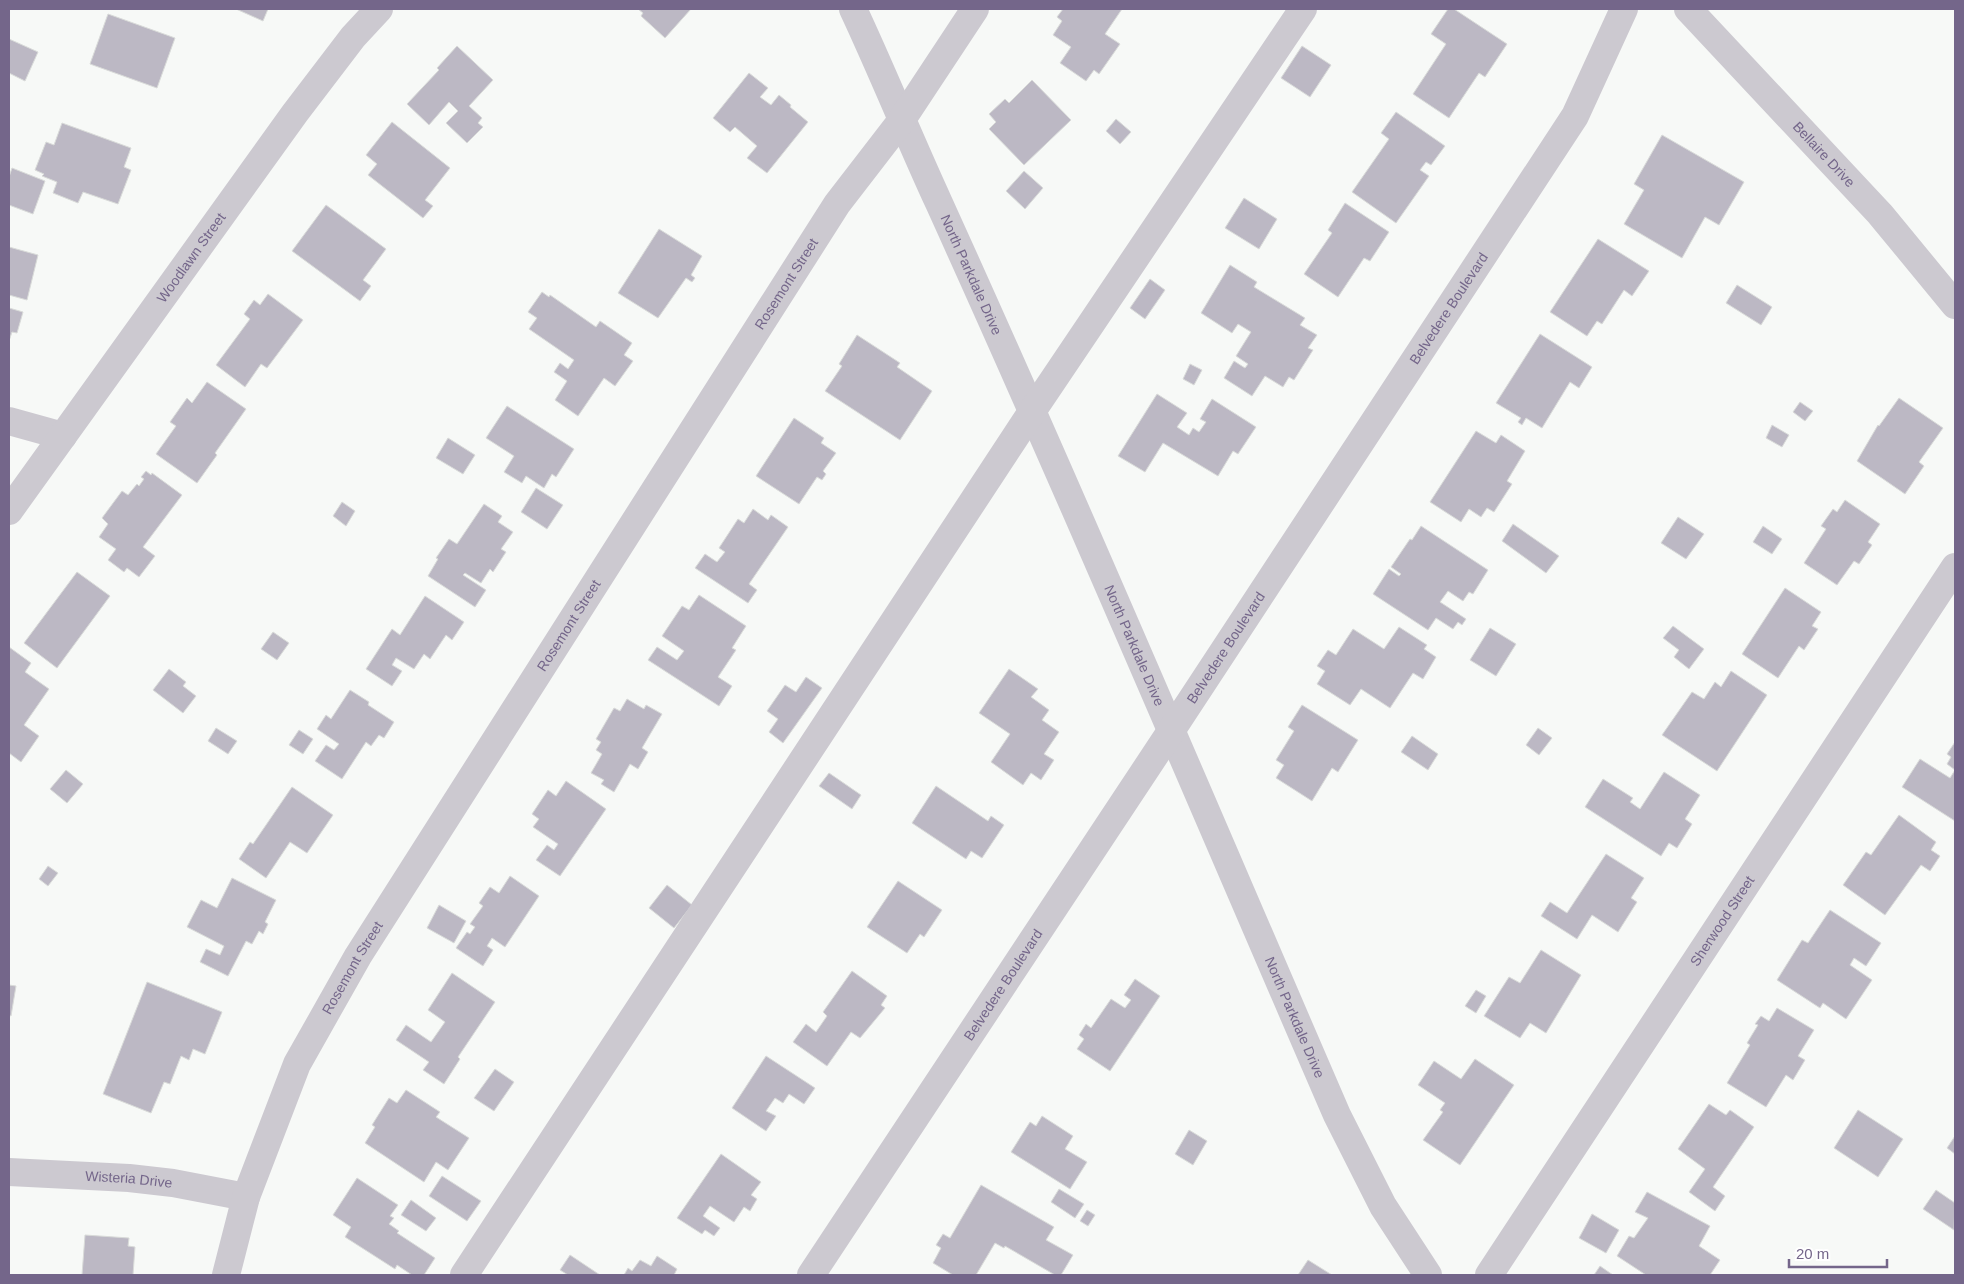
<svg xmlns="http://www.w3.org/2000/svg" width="1964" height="1284" viewBox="0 0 1964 1284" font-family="Arial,sans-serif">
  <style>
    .building { fill: #bcb8c4; stroke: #d9dbd9 }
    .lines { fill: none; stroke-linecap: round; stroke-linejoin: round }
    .minor { stroke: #ccc9d0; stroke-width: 28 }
    .labels { text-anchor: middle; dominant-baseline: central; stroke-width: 5; stroke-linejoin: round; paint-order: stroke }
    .street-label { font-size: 14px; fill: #74668a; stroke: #fff }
  </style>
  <rect width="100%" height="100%" fill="#f7f9f7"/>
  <path class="building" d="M236 9H268L263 21Z
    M638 9H691L665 38 641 16 643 13Z
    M1063 9H1122L1105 34 1120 44 1099 74 1094 70 1086 81 1060 63 1071 47 1053 35 1062 21 1057 17Z
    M1448 9H1454L1507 44 1485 77 1479 73 1449 118 1413 94 1446 44 1431 34Z
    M108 14 175 38 157 88 90 64Z
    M9 39 38 52 25 81 9 73Z
    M457 46 493 80 469 106 482 118 478 123 483 127 467 143 446 123 458 111 449 102 429 125 407 104 439 70 437 68Z
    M1302 46 1331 65 1310 97 1281 78Z
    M749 73 768 88 760 97 771 105 779 95 791 105 790 107 808 122 767 173 747 158 757 146 735 127 730 132 713 118Z
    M1032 80 1071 120 1024 165 989 129 996 122 989 114 1005 99 1009 103Z
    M1396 112 1445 146 1431 165 1426 162 1420 170 1429 176 1396 223 1352 192 1389 139 1381 133Z
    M1116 119 1131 132 1120 144 1106 131Z
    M392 122 450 168 425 200 433 206 423 218 368 175 377 164 366 155Z
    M62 123 131 148 124 167 131 170 118 204 83 192 78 203 53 193 57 182 42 176 44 174 35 170 46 142 54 145Z
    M1662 135 1744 182 1719 225 1705 217 1682 258 1624 224 1644 190 1634 184Z
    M12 168 45 181 33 214 9 205V177Z
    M1024 171 1043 188 1025 209 1006 191Z
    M1244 198 1277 219 1259 249 1225 228Z
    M1345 203 1389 232 1370 261 1364 258 1338 297 1304 274 1332 233 1328 230Z
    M326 205 386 249 363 280 371 286 360 301 292 251Z
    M659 229 702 256 691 275 695 278 692 282 686 278 658 318 618 293Z
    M1598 239 1649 271 1632 296 1624 290 1602 324 1597 321 1587 336 1550 312Z
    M9 247 38 255 27 300 9 295Z
    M1230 265 1257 282 1254 287 1305 318 1300 325 1317 335 1308 348 1313 350 1294 380 1289 377 1283 387 1265 376 1252 396 1224 378 1234 361 1245 368 1248 364 1236 356 1251 332 1238 324 1232 333 1201 313Z
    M1150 279 1165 290 1145 319 1130 308Z
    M1737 285 1772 307 1761 325 1726 303Z
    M542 292 549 297 550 295 596 327 600 321 632 343 624 355 633 361 615 386 604 378 578 416 555 400 567 381 554 372 560 363 568 369 574 360 529 329 537 318 528 312Z
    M268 294 303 320 267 368 261 364 245 387 216 365 250 319 244 314 254 300 260 305Z
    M9 308 23 312 17 333 12 332 9 341Z
    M1540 334 1592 367 1579 388 1570 382 1542 428 1526 418 1522 425 1518 422 1521 418 1496 403Z
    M857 335 900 363 897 367 932 391 900 440 825 391 842 366 839 364Z
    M1190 364 1202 370 1194 385 1183 379Z
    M207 382 246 409 215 453 217 455 197 483 156 454 176 426 170 422 187 398 192 403Z
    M1157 394 1187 413 1177 427 1189 435 1193 428 1199 432 1206 422 1200 419 1212 399 1256 427 1238 454 1233 451 1218 476 1163 443 1145 472 1118 456Z
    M1899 398 1943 428 1919 462 1924 466 1905 494 1857 461 1878 425 1879 426Z
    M1800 402 1813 411 1805 421 1793 412Z
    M507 406 574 449 556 477 552 474 544 488 526 476 522 483 504 472 514 456 486 438Z
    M794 418 824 438 821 443 836 453 823 471 826 474 822 480 817 477 799 504 756 476Z
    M1772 425 1789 435 1782 447 1766 438Z
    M1476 431 1496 443 1501 435 1525 451 1507 481 1512 484 1494 512 1487 508 1481 517 1469 509 1461 522 1430 502Z
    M448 438 475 455 463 474 436 458Z
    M146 471 151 475 152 473 182 495 143 547 155 556 139 577 127 568 124 572 108 560 116 549 99 537 108 524 102 518 122 491 128 495 137 484 139 486 144 479 141 477Z
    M536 488 563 505 547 529 521 512Z
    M1845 500 1880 524 1868 542 1872 545 1859 564 1854 561 1837 585 1804 563 1826 529 1821 526 1833 509 1837 512Z
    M342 502 355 511 346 526 333 516Z
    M484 504 502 516 498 522 513 532 501 549 506 552 493 572 490 569 481 583 465 573 463 575 486 590 475 607 428 576 438 559 436 558 449 539 457 544Z
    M753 509 768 520 771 515 788 527 749 584 757 590 748 603 695 568 705 554 717 562 725 552 719 548 738 519 744 523Z
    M1678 517 1704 534 1686 559 1661 543Z
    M1513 524 1559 556 1546 573 1502 541Z
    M1421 526 1488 570 1473 594 1469 592 1463 601 1448 591 1440 602 1466 619 1462 625 1458 622 1453 629 1436 618 1428 630 1373 594 1389 569 1399 576 1401 574 1391 567 1410 539 1412 540Z
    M1763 526 1782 539 1772 554 1753 542Z
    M77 572 110 596 57 668 24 643Z
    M1785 588 1821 612 1812 626 1818 629 1804 650 1799 646 1778 678 1742 654Z
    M699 595 746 626 732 648 736 650 718 677 732 686 719 706 648 660 657 647 677 660 684 651 662 636 682 606 689 610Z
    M425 596 464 622 452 640 446 635 430 659 424 654 414 669 396 658 392 665 402 671 392 686 366 669 392 629 400 635Z
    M1673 626 1704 649 1689 669 1674 657 1679 650 1663 638Z
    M1399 627 1427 645 1424 649 1436 657 1423 679 1413 673 1390 708 1361 689 1350 705 1317 684 1325 671 1317 666 1328 650 1336 655 1353 629 1384 649Z
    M1490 628 1516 644 1496 676 1470 660Z
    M273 632 289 643 277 660 261 649Z
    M9 647 31 663 25 672 49 689 24 725 39 736 21 762 9 753Z
    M169 669 186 682 183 686 196 696 183 713 153 690Z
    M1009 669 1038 689 1031 697 1049 710 1042 720 1059 732 1044 754 1054 760 1041 780 1031 773 1023 785 991 762 1010 734 979 713Z
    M1731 671 1767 695 1717 771 1662 735 1692 692 1704 699 1715 682 1721 687Z
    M806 677 822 688 783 743 769 732 778 719 767 711 785 685 796 692Z
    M350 690 369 702 368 705 394 722 384 738 379 735 371 746 366 742 342 779 315 761 326 745 334 750 339 744 317 729 326 715 331 719Z
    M627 699 644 709 646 705 662 714 642 748 648 752 638 769 630 764 614 792 601 784 604 780 591 773 602 754 596 750 601 742 596 739 614 708 620 711Z
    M1302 705 1358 740 1338 772 1332 768 1312 801 1276 778 1284 765 1276 760 1294 731 1288 727Z
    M216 728 237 741 228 754 208 741Z
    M1538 728 1552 738 1539 755 1526 745Z
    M299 730 313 739 303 754 289 745Z
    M1412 736 1438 754 1428 770 1401 752Z
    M1955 742V821L1902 787 1920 759 1950 778 1955 770 1947 764 1951 757 1947 754Z
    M66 770 83 784 67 803 50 789Z
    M1664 772 1700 795 1685 819 1692 824 1677 848 1669 843 1661 856 1585 807 1603 779 1633 798 1630 802 1640 809Z
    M829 773 861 795 852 809 819 786Z
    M566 781 606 809 560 876 536 860 547 845 554 850 558 844 533 827 539 819 532 814 548 790 556 796Z
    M936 786 988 821 991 816 1004 825 982 858 971 851 966 859 912 823Z
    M292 787 333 815 307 853 290 842 266 878 239 859 250 842 253 844Z
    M1899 815 1936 842 1931 850 1940 856 1930 871 1921 865 1885 915 1843 885 1866 852 1871 855Z
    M1606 854 1644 878 1631 898 1637 902 1618 932 1592 915 1577 939 1541 916 1550 902 1567 913Z
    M48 866 58 873 48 886 39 879Z
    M510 876 539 896 505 947 492 938 487 946 493 950 483 966 456 948 467 932 470 934 475 927 470 924 483 906 479 903 490 887 499 893Z
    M232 878 276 900 265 922 268 924 263 934 259 931 252 944 246 941 228 976 200 962 206 949 220 955 224 946 187 927 201 900 217 908Z
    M898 881 942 910 924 937 920 934 907 953 867 927Z
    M667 885 692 905 674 928 649 908Z
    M439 905 466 921 454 943 427 928Z
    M1830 910 1881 943 1866 966 1854 958 1850 965 1872 980 1846 1019 1823 1003 1820 1008 1777 980 1802 940 1808 943Z
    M1541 950 1581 975 1546 1033 1530 1023 1520 1038 1484 1016 1509 977 1520 983Z
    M852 971 887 996 881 1005 885 1008 860 1038 851 1032 827 1066 793 1042 806 1024 816 1032 827 1016 823 1012Z
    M452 973 495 1002 458 1057 460 1059 444 1084 423 1070 429 1062 396 1040 406 1025 431 1042 445 1022 428 1010Z
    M1135 979 1160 996 1110 1071 1077 1049 1084 1039 1079 1035 1086 1024 1091 1028 1111 999 1125 1008 1131 1000 1124 995Z
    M147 982 222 1012 205 1054 193 1049 189 1060 181 1056 170 1084 164 1082 151 1113 103 1094Z
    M9 985 16 986 11 1016 9 1015Z
    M1476 990 1486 996 1476 1013 1465 1006Z
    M1777 1008 1814 1030 1798 1056 1805 1060 1793 1080 1786 1075 1766 1107 1727 1083 1750 1045 1747 1043 1758 1025 1755 1024 1761 1016 1769 1021Z
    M766 1056 815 1088 804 1104 789 1094 783 1103 775 1098 766 1111 776 1116 766 1131 732 1108Z
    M1475 1059 1514 1085 1460 1165 1423 1140 1443 1112 1440 1110 1445 1103 1418 1085 1434 1061 1461 1079Z
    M495 1069 514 1082 494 1111 474 1098Z
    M406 1090 440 1112 436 1117 469 1138 448 1170 436 1162 424 1182 365 1143 375 1127 372 1125 389 1098 397 1103Z
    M1709 1104 1726 1115 1730 1110 1754 1127 1713 1187 1725 1196 1715 1211 1689 1192 1705 1169 1678 1149Z
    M1858 1110 1903 1139 1878 1177 1834 1148Z
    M1042 1116 1073 1136 1065 1149 1087 1162 1070 1189 1011 1152 1030 1122 1036 1126Z
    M1189 1130 1207 1141 1193 1165 1175 1154Z
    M1955 1136V1154L1947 1148Z
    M721 1154 761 1182 751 1195 757 1199 750 1211 744 1207 734 1222 710 1206 703 1216 720 1228 714 1236 705 1230 702 1234 677 1218Z
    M442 1176 481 1201 467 1221 429 1196Z
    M357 1178 398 1205 390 1216 394 1218 389 1224 399 1231 397 1233 435 1258 424 1275H412L397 1265 395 1269 345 1237 351 1227 333 1215Z
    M981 1185 1054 1227 1046 1240 1073 1255 1061 1275H1055L1005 1246 1004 1248 995 1243 976 1275H953L933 1263 941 1248 936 1245 943 1234 950 1238Z
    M1059 1189 1084 1204 1075 1218 1051 1202Z
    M1936 1190 1955 1203 1954 1230 1923 1209Z
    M1647 1192 1710 1226 1699 1246 1720 1260 1710 1275H1646L1617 1256 1629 1236 1634 1238 1648 1218 1635 1212Z
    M411 1200 436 1218 426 1231 401 1215Z
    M1087 1210 1095 1215 1088 1226 1080 1221Z
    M1592 1214 1619 1230 1606 1253 1579 1238Z
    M85 1235 129 1238 128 1246 135 1247 133 1275H82Z
    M570 1255 600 1275H568L560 1270Z
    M657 1256 677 1269 674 1275H624L628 1268 632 1271 640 1260 651 1266Z
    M1308 1260 1332 1275H1298Z
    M1600 1266 1613 1275H1594Z"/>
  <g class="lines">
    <g class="minor">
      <path id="s1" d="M853 9C883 73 909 138 939 203 1076 505 1205 810 1337 1115L1383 1206 1428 1275"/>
      <path id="s2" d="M1688 9 1880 214 1955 305"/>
      <path d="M9 421 63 436"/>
      <path id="s3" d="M9 511 295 113 353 37 379 9"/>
      <path id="s4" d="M9 1172 129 1178 173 1183 246 1197"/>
      <path id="s5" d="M226 1275 246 1197 297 1064 358 956 837 204 901 121 975 9"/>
      <path d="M464 1275 1033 410 1303 9"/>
      <path id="s6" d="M811 1275 1171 731 1575 116 1624 9"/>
      <path id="s7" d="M1489 1275 1955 567"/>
    </g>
  </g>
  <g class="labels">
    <g class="street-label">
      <text stroke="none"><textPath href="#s2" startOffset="199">Bellaire Drive</textPath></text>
      <text stroke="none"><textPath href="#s3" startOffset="312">Woodlawn Street</textPath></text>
      <text stroke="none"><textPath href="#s1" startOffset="291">North Parkdale Drive</textPath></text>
      <text stroke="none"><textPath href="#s5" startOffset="1144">Rosemont Street</textPath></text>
      <text stroke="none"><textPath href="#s6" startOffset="1158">Belvedere Boulevard</textPath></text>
      <text stroke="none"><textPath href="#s5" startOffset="739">Rosemont Street</textPath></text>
      <text stroke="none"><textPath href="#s1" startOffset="696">North Parkdale Drive</textPath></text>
      <text stroke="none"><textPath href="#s6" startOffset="752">Belvedere Boulevard</textPath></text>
      <text stroke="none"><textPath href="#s7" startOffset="424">Sherwood Street</textPath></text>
      <text stroke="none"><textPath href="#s5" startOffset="334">Rosemont Street</textPath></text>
      <text stroke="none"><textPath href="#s6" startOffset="348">Belvedere Boulevard</textPath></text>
      <text stroke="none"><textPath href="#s1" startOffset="1101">North Parkdale Drive</textPath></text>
      <text stroke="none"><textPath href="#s4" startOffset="120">Wisteria Drive</textPath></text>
    </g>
  </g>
  <rect width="1964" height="1284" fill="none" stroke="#74668a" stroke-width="20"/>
  <path d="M1789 1259v8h98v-8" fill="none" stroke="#74668a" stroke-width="2.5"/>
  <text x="1796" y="1259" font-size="15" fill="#74668a" stroke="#ffffff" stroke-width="4" paint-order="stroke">20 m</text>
</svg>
